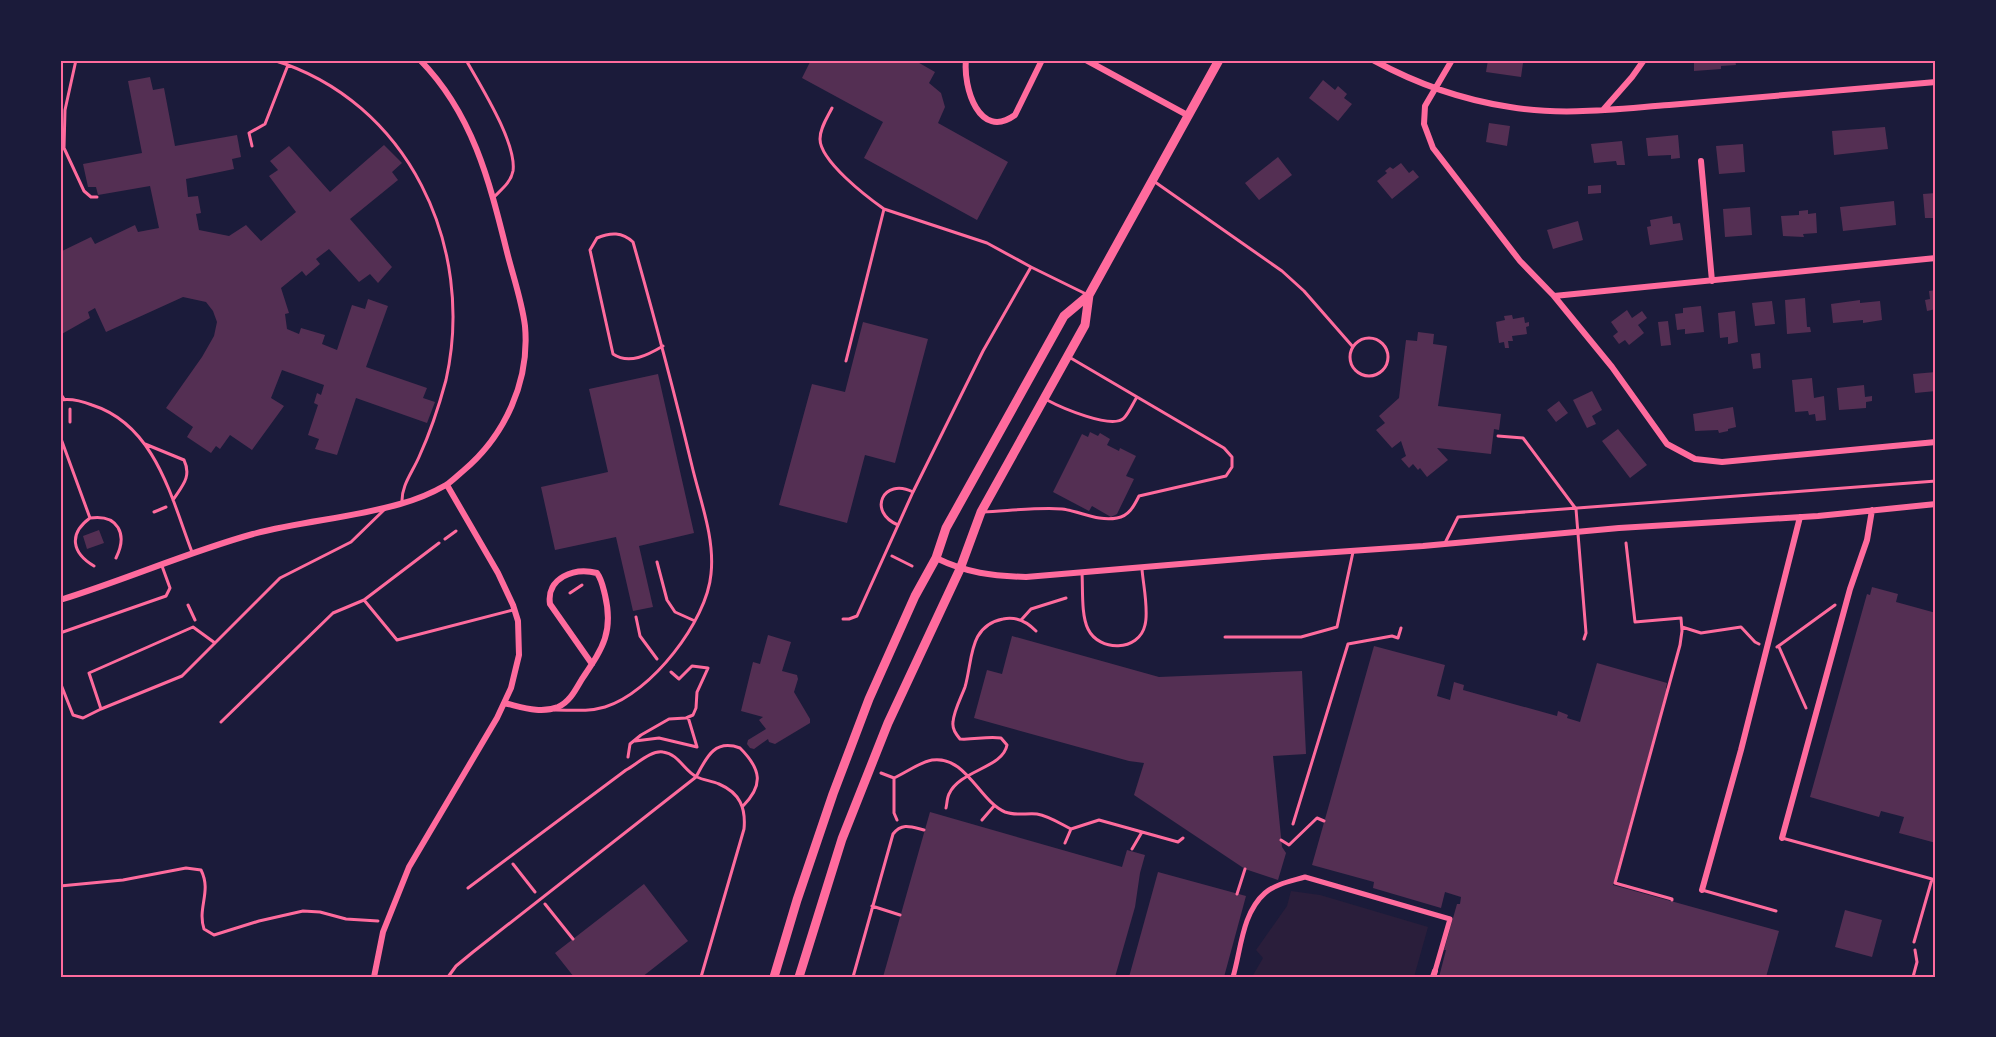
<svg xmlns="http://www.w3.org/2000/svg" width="1996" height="1037" viewBox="0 0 1996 1037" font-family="'Archivo Narrow',sans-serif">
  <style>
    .green { fill: #2a1e3b }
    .building { fill: #542f53 }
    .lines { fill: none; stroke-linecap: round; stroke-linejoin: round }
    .path { stroke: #ff6b9d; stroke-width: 3 }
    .service { stroke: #ff6b9d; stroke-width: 3 }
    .pedestrian { stroke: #ff6b9d; stroke-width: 5 }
    .minor { stroke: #ff6b9d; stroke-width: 6 }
    .secondary { stroke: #ff6b9d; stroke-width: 9 }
    .neatline { fill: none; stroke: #ff6b9d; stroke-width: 2 }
  </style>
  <rect width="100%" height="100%" fill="#1b1b3a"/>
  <path class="green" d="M1291 891 1320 895 1428 927 1414 977H1252L1263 958 1256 950 1287 906Z"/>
  <path class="building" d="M811 60H914L935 72 929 83 941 93 945 107 938 123 1008 162 977 220 864 158 883 122 802 78Z
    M1488 60H1518V63H1523L1521 77 1486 72Z
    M1694 60H1735L1736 65 1721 66V69L1694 71Z
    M150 77 153 90 164 88 175 146 237 135 241 157 232 159 234 169 186 179 188 197 198 196 201 213 196 214 199 230 229 236 246 225 261 241 296 212 269 176 278 170 270 161 289 146 330 192 384 145 402 163 392 172 398 180 350 219 392 267 378 283 370 274 359 282 329 249 316 259 320 264 306 276 302 271 281 288 289 313 285 314 287 329 299 334 301 328 325 335 322 344 337 350 352 305 365 309 368 299 388 306 366 367 427 388 423 398 435 402 427 423 356 398 337 455 315 449 319 439 308 435 318 405 314 403 317 393 321 395 324 385 282 370 271 398 284 406 252 450 230 435 220 449 216 446 211 453 187 437 193 427 166 408 202 357 214 336 217 322 213 311 206 302 183 297 106 332 95 308 88 312 90 318 60 335V252L91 237 95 244 135 225 138 232 159 228 150 186 98 195 96 187H88L83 164 142 153 128 81Z
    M1323 80 1335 90 1338 86 1347 94 1344 98 1352 104 1338 121 1309 98Z
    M1489 123 1510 126 1507 146 1486 142Z
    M1885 127 1888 149 1834 155 1832 131Z
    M1678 135 1680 158 1671 159V155L1648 156 1646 138Z
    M1622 141 1625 165H1617L1616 161 1594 163 1591 144Z
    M1743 144 1745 172 1719 174 1716 146Z
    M1278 157 1292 175 1259 200 1245 183Z
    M1401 163 1409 173 1413 170 1419 177 1392 199 1377 181 1387 173 1385 171 1390 167 1393 169Z
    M1601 185V193L1588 194V186Z
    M1936 193V218H1925L1923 194Z
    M1894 201 1896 225 1843 231 1840 207Z
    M1750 207 1752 235 1725 237 1723 209Z
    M1808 210V214L1816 213 1817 233 1803 234 1804 237 1783 236 1781 216 1799 215V211Z
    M1672 216 1673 224 1680 223 1683 240 1650 245 1647 227 1651 226 1650 220Z
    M1578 221 1583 240 1553 249 1547 230Z
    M1936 290V309L1927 311 1925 300 1930 299 1929 291Z
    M1805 298 1807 327H1810L1811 332 1787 334 1785 300Z
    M1860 300V303L1880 301 1882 320 1863 323V320L1833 323 1831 304Z
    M1772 301 1775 324 1755 326 1752 303Z
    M1701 306 1704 332 1685 334V329L1677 330 1675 314 1683 313V308Z
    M1627 310 1632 318 1642 311 1647 318 1638 325 1644 333 1629 345 1625 340 1619 344 1613 336 1618 332 1611 322Z
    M1735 311 1738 342 1728 344V337L1720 338 1718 313Z
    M1512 315 1513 319 1524 317 1525 323 1529 322V326L1526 327 1527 334 1512 336 1513 341H1508L1509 348H1505L1504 342 1499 343 1496 322 1505 320 1504 316Z
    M1668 321 1671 345 1661 346 1658 322Z
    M863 322 928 339 895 463 865 455 847 523 779 505 812 384 845 392Z
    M1418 332 1434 334 1433 344 1447 346 1438 406 1501 414 1499 430 1494 429 1491 454 1437 448 1448 460 1427 477 1420 468 1418 470 1413 464 1409 468 1401 459 1406 456 1401 441 1392 448 1376 430 1385 423 1379 416 1399 398 1406 340 1417 341Z
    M1760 353 1761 368 1753 369 1751 354Z
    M1936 372V391L1915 393 1913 374Z
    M658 374 694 533 639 546 653 607 633 611 616 537 555 550 541 487 608 472 589 389Z
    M1812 378 1814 398 1824 396 1826 420 1816 421 1815 414 1809 415 1808 411 1795 412 1792 380Z
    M1864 385 1865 397 1872 396V401L1866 402V408L1839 410 1837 388Z
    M1592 391 1602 410 1592 416 1596 424 1587 428 1573 400Z
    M1559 401 1568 413 1556 422 1547 410Z
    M1733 407 1736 427 1728 429V431L1719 433 1718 430 1695 431 1693 414Z
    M1618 429 1647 465 1630 478 1602 441Z
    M1090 432 1098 436 1100 433 1110 439 1107 445 1119 451 1120 448 1136 456 1126 476 1134 479 1117 514 1111 517 1092 506 1089 511 1053 492 1082 434 1088 437Z
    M99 530 104 543 87 549 83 536Z
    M1872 587 1898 594 1896 602 1936 613V843L1899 833 1904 817 1881 811 1879 817 1810 797 1867 594 1870 595Z
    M768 635 791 642 782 671 797 675 798 679 794 692 810 719V723L775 744 769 742 768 739 754 749 750 748 747 744 748 740 766 729 759 720 763 717 741 711 753 662 760 664Z
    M1012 636 1159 677 1302 671 1306 754 1273 756 1282 847 1286 853 1278 880 1245 869 1134 795 1144 763 1129 761 974 718 987 670 1002 674Z
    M1374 646 1445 665 1437 696 1450 700 1454 682 1464 685 1463 690 1557 716 1558 711 1568 715 1567 718 1580 722 1597 663 1667 683 1666 688 1667 689 1613 885 1779 931 1766 977H1439L1446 950H1444L1457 904H1460L1461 897 1445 892 1441 908 1373 888 1374 882 1312 865Z
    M930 812 1122 867 1127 850 1145 855 1140 873 1135 907 1115 977H883Z
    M1158 872 1246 896 1224 977H1129Z
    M644 884 688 941 642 977H574L555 953Z
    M1845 910 1882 920 1872 957 1835 947Z"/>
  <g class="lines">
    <path class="path" d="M70 422V409
      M60 436 90 518C68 534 72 553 94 566
      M154 512 166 507
      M90 518C118 514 128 534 116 558
      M445 539 456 531
      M1626 543 1635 622 1681 618 1682 631 1680 645 1615 883 1672 899V900
      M892 556 912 566
      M570 593 582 585
      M188 605 195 620
      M636 617 640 636 657 659
      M1022 619 1031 609 1066 598
      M1682 627 1701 633 1741 627 1755 642 1759 644
      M1777 647 1835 605
      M1779 647 1806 708
      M688 717 697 747
      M635 741 659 738 697 747
      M628 757 630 744 641 735 669 719 686 718 693 715 696 708 697 692 708 668 692 666 679 679 671 672
      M881 773 894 778C905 773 920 762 932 760 966 755 979 801 1005 812 1016 816 1026 813 1037 814 1049 816 1061 824 1071 829L1099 820 1178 842 1183 838
      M894 778V813L897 820
      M946 808C947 804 947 798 949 794 960 770 1003 768 1007 745L1001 738C986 736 974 740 960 739 956 734 952 729 953 722 954 710 961 698 965 687 973 660 968 626 1003 619 1016 616 1026 621 1036 631
      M982 820 994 806
      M1293 824 1348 644 1392 636 1398 638 1401 628
      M1281 840 1289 845 1317 818 1324 821
      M1065 843 1071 829
      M1132 849 1142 832
      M513 864 535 892
      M60 886 123 880 186 868 201 870C212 892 197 907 204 929L214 935 259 921 303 911 320 912 346 919 378 921
      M1237 894 1245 869
      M545 904 573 939
      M1913 977 1917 962 1915 950"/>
    <path class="service" d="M76 60 65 110 64 148 84 191 91 197H97
      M273 60C408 101 476 246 446 380 439 406 430 433 419 457 412 473 401 486 402 503
      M466 60C480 85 517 143 513 171 511 182 502 189 494 197
      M832 108C827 118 820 128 820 139 820 161 867 197 884 209
      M252 146 249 133 265 124 288 65
      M1155 182 1282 271 1304 291 1353 347
      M1350 357a19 19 0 1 1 38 0a19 19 0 1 1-38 0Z
      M846 361 884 209 987 243 1031 267
      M60 393 64 399
      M60 400C71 398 82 401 92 405 155 425 171 497 192 552
      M1047 400C1060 407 1112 430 1124 418 1129 413 1133 403 1137 397
      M1498 436 1523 438 1576 509 1586 633 1584 639
      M145 444 184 460C192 477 182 486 173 500
      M983 512C1007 511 1039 507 1062 509 1080 511 1098 522 1117 518 1129 516 1134 506 1139 496L1226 476 1232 467V457L1224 448 1069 357
      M898 525C867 512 883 477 913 492
      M439 543 364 600 397 640 513 610
      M1445 543 1458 517 1936 481
      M657 562 667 600 675 612 695 621
      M1082 573C1083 589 1081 615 1088 629 1099 652 1139 652 1145 625 1149 610 1143 584 1142 569
      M843 619H849L857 616 913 492 983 351 1031 267 1086 294
      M60 633 166 596 170 588 162 566
      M1225 637H1301L1337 627 1353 552
      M215 643 193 627 89 673 101 709 182 676 280 578 351 542 385 509
      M60 682 73 715 83 718 101 709
      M555 710C572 710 588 712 605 707 651 693 707 621 711 574 715 538 700 500 692 466 674 391 654 316 633 242 622 232 611 232 597 238L590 250 613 354C629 365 648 355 663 346
      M221 722 333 613 364 600
      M1782 838 1932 879 1914 942
      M468 888 626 770C637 764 651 750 663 752 679 754 684 771 697 777 703 780 712 781 719 784 740 793 746 808 744 829L701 977
      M1702 890 1776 911
      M872 906 900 915
      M448 977 456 966 473 952 696 777C707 756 715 739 740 748 761 769 764 785 743 806
      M853 977 893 834C902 822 912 827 924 830"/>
    <path class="pedestrian" d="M1233 977C1241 950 1242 913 1265 893 1275 884 1292 881 1305 877L1450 919 1435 971"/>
    <path class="minor" d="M966 60C963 87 979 141 1015 115L1042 60
      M1086 60 1189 116
      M1373 60C1415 83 1463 100 1510 107 1562 116 1616 109 1669 105 1758 98 1847 89 1936 82
      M1452 60 1425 106 1424 124 1433 148 1520 261 1554 296 1612 367 1667 444 1695 459 1722 462 1936 442
      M1603 110 1632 77 1644 60
      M1701 161 1712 281
      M1554 296 1936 258
      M936 558C967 573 992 576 1026 577L1263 557 1423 546 1619 528 1818 516 1936 504
      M60 600C125 580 188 552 253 534 302 521 352 518 400 504 415 500 432 493 446 485 452 481 458 475 463 471 505 436 530 381 525 326 522 302 514 279 508 256 490 184 474 115 420 60
      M504 703C522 707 540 714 558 707 570 702 576 689 582 679 602 649 614 633 605 595 603 587 602 580 597 573 574 567 546 578 550 604L592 664
      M1782 838 1850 589 1867 540 1872 510
      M1702 890 1741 750 1800 517
      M374 977 383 932 409 867 497 718 511 688 519 655 518 621 513 605 498 573 447 485
      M1433 977 1435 971"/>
    <path class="secondary" d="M774 977 797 900 833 794 869 699 915 596 936 558 946 528 1064 316 1089 295 1219 60
      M799 977 842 839 888 723 960 569 981 512 1085 325 1089 295"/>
  </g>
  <rect width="1996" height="1037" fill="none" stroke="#1b1b3a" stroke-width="123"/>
  <rect x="62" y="62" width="1872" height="914" class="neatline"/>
</svg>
